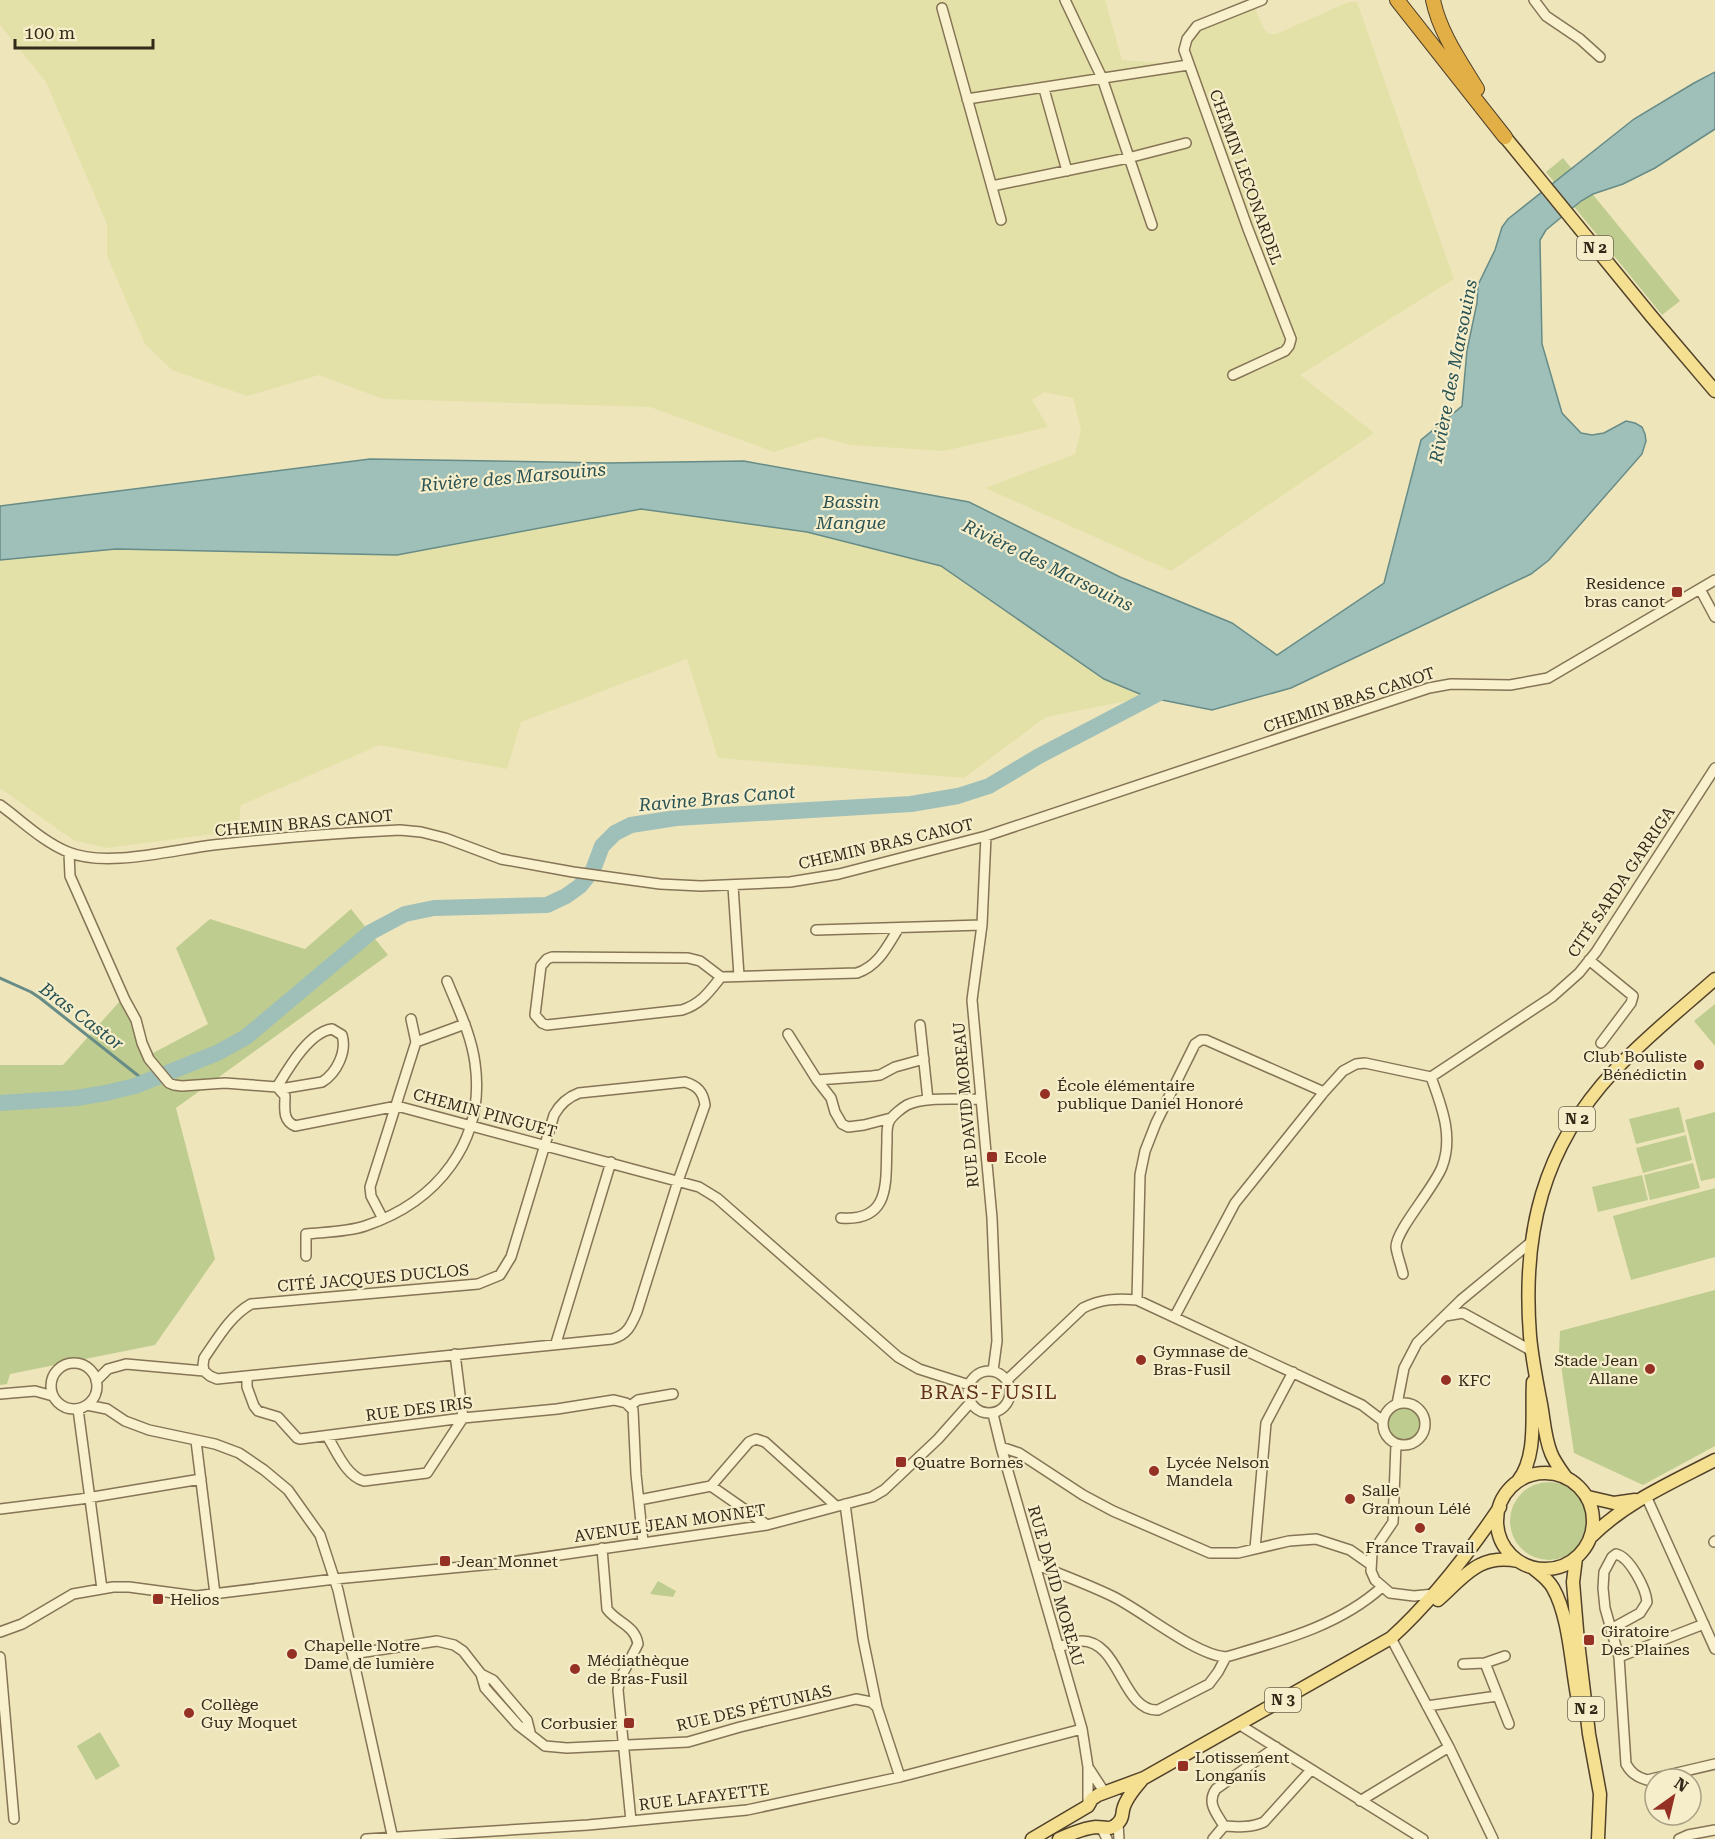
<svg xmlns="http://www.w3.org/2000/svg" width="1715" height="1839" viewBox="0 0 1715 1839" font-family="'Roboto Serif',serif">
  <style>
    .farmland { fill: #e4e1a8 }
    .green { fill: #becc8f }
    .water { fill: #9fbfb9; stroke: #678c87; stroke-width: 1.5 }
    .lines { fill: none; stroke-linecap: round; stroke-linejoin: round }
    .stream { stroke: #678c87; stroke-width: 3 }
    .river { stroke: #9fbfb9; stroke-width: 16 }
    .minor-casing { stroke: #857455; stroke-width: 12 }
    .major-casing { stroke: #52412a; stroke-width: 15 }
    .highway-casing { stroke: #52412a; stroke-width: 16 }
    .minor { stroke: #f9f1ce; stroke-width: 9 }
    .major { stroke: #f4e090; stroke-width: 12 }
    .highway { stroke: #e2af47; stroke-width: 14 }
    .poi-dot { fill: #953024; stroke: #f6eeca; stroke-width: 2 }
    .labels { text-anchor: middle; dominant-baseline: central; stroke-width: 4.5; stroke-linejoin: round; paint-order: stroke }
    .shield { fill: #f6eeca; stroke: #6e654f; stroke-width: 1.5 }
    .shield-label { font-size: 15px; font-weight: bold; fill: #342a1a }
    .street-label { font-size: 16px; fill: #342a1a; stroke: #f6eeca }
    .poi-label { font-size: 16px; fill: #342a1a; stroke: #f6eeca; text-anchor: start }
    .water-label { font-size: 18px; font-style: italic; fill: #295254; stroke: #f6eeca }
    .quarter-label { font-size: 20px; letter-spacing: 1.5px; fill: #613019; stroke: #f6eeca }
  </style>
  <rect width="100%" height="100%" fill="#eee5bb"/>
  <path class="farmland" d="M0 0H1105L1122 60 1188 65 1184 50 1197 26 1253 4 1264 29 1269 34H1276L1349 2H1357L1454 279 1300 375 1374 433 1171 571 985 488 1075 454 1081 430 1073 398 1044 392 1032 400 1048 427 944 451 850 445 821 437 774 452 650 407 383 399 319 375 247 396 172 370 145 344 107 256V224L46 82 0 25Z
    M641 509 807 532 941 566 1104 679 1147 697 1046 717 964 778 718 758 687 659 521 722 507 769 380 745 241 805 238 831 106 848 73 840 0 788V560L116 549 397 555Z"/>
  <path class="green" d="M1563 158 1680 301 1662 315 1546 172Z
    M351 909 388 955 176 1108 215 1259 155 1345 10 1374 7 1384 0 1385V1065H63L120 1001 153 1053 208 1024 176 948 210 919 305 949Z
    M1715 1004V1046L1694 1021Z
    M1679 1107 1685 1132 1636 1144 1629 1119Z
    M1715 1112V1178L1701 1181 1685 1120Z
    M1686 1135 1692 1160 1643 1173 1636 1148Z
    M1693 1163 1700 1188 1650 1200 1644 1175Z
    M1642 1175 1648 1200 1598 1212 1592 1187Z
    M1715 1188V1257L1631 1280 1613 1216Z
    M1715 1290V1446L1643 1485 1574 1453 1559 1352 1560 1331Z
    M1387 1424a17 17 0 1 1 34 0a17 17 0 1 1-34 0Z
    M1510 1521a39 39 0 1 1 78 0a39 39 0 1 1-78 0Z
    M658 1581 676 1591 673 1597 650 1594Z
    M100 1732 120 1766 96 1780 77 1746Z"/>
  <path class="water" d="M1715 72V129L1655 168 1623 184 1593 194 1581 201 1546 230 1540 240 1542 344 1562 413 1581 433 1592 435 1604 433 1626 421 1635 423 1642 427 1645 434 1646 441 1642 454 1549 560 1531 574 1291 688 1212 710 1147 697 1104 679 941 566 807 532 641 509 397 555 116 549 0 560V506L370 459 607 463 744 461 969 502 1120 577 1232 623 1277 655 1384 583 1421 440 1462 406 1467 350 1477 303 1478 285 1495 250 1502 227 1508 219 1634 119 1694 83Z"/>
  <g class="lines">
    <path class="stream" d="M0 978 31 992 40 998 145 1081"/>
    <path class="river" d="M0 1103 76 1098 106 1093 135 1086 217 1053 246 1037 371 932 405 914 434 908 547 905 566 896 580 886 593 870 602 846 615 833 631 825 676 818 911 804 958 796 989 786 1039 756 1169 688"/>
    <defs>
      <path id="minor" d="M1065 0 1102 78 1152 225
        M1534 0 1546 16 1580 39 1600 57
        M942 8 1001 220
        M1044 89 1067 171
        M967 99 1188 65
        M992 186 1128 158 1186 143
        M1233 375 1285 351 1289 346 1291 339 1248 229 1184 50 1187 39 1197 26 1262 0
        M1700 589 1715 617
        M0 805C21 820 43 842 68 852 106 868 172 850 213 845 275 838 338 833 400 830L421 832 445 838 501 859 573 872 660 884 701 886 790 882 839 874 986 836 1429 688 1451 684 1510 685 1548 678 1715 580
        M986 836 982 925 972 1000 992 1218 997 1341 993 1371
        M69 853 70 876 125 1000 136 1020 142 1043 149 1059 169 1083 174 1085 182 1086 225 1083 277 1087 285 1096C285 1108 282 1120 295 1126L397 1106 699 1187 717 1198 898 1357 919 1369 969 1385
        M733 886 739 976
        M816 930 982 925
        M552 957 688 958 700 961 721 977C709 992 701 1004 682 1010L547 1025 542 1023 535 1015 541 966 547 959Z
        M1589 960 1633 996 1631 1003 1601 1043
        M721 977 857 973C878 966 887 947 898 929
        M920 1025 928 1100
        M788 1034 817 1080 831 1098 835 1112 842 1124 848 1127 864 1125 891 1118
        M416 1042 465 1024
        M817 1080 872 1076 880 1075 895 1067 924 1059
        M277 1087C288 1069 309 1032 332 1029L342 1035C347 1051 337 1073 322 1082L280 1089
        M841 1218C893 1222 885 1179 887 1142 887 1135 886 1126 890 1120 893 1115 902 1108 907 1105 926 1096 959 1100 980 1099
        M383 1219 371 1196 370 1187 416 1042 411 1019
        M306 1256V1234C325 1232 347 1232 365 1226 437 1202 486 1142 475 1063 471 1034 458 1008 447 981
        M1403 1274C1401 1265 1397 1255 1396 1247 1396 1230 1434 1188 1442 1167 1454 1136 1441 1105 1431 1077
        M1137 1300 1140 1175 1145 1151 1156 1123 1195 1044 1201 1040H1206L1324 1092
        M1175 1316 1235 1203 1324 1092 1343 1071 1356 1064 1365 1063 1431 1077 1552 997 1579 973 1596 952 1715 768
        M1445 1316 1463 1313 1532 1351
        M556 1343 611 1162
        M51 1386a23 23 0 1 1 46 0a23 23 0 1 1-46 0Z
        M968 1392a21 21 0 1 1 42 0a21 21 0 1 1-42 0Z
        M247 1376V1387L254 1406 258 1411 278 1417 297 1438 300 1439 463 1418 557 1409 614 1400 626 1403 633 1410 636 1474 643 1542
        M1007 1380 1083 1308C1101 1299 1117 1298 1137 1300L1362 1405 1383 1421
        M96 1381 108 1369 126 1364 204 1371 210 1376 217 1379 612 1339C627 1335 631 1326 637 1312L678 1181 705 1105C703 1092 698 1086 685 1082L579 1093C568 1097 560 1104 554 1115L511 1257 500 1275 478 1284 251 1304C230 1316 218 1338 204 1358L203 1365 204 1371
        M0 1394 35 1391 53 1396
        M1383 1424a21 21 0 1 1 42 0a21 21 0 1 1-42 0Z
        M1397 1404 1404 1368 1417 1343 1461 1300 1530 1243
        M87 1405 107 1409 125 1421 149 1430 215 1444 239 1453 264 1470 288 1490 320 1535 338 1590 393 1839
        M630 1406 638 1400 673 1394
        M78 1409 102 1589
        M993 1414 1001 1447 1082 1729 1088 1767V1806
        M327 1436C336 1450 346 1476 364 1481L427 1473 463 1418 455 1354
        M196 1441 215 1594
        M1396 1444 1393 1522 1372 1553 1371 1571 1375 1580 1390 1593 1414 1596 1434 1594
        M1001 1447 1019 1453 1083 1495 1113 1511 1210 1553H1238L1289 1541 1316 1539 1350 1550 1370 1564
        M711 1486 767 1525
        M1646 1496 1715 1649
        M639 1500 711 1486 749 1442 756 1439 765 1442 836 1506
        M845 1504 863 1639 877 1707
        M0 1509 81 1499 201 1479
        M1714 1542 1715 1541
        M602 1548 607 1609C617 1623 635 1625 638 1644L620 1679 618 1690 631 1821
        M1255 1549 1266 1423 1293 1372
        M1035 1564C1060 1574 1087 1584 1112 1596 1143 1611 1195 1655 1226 1657 1280 1641 1339 1626 1382 1587
        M1611 1629 1640 1613 1647 1602C1646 1589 1630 1557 1616 1554L1612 1557 1604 1572 1603 1588 1605 1608 1619 1657 1626 1764C1631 1773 1637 1777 1647 1780L1715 1764
        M0 1632 22 1624 73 1594 113 1587H129L196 1596 335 1579 504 1563 767 1525 872 1497 884 1490 938 1439 970 1403
        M1391 1638 1449 1747 1493 1839
        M1058 1647C1066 1645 1074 1641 1081 1641 1120 1640 1122 1712 1158 1710L1209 1684 1218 1672 1226 1657
        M352 1654 437 1641 454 1645 463 1651 481 1674 493 1680 527 1720 530 1732
        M0 1657 14 1819
        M1619 1657 1704 1624
        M1485 1663 1509 1724
        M1463 1664 1485 1663 1505 1656
        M481 1674 485 1688 518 1725 545 1746 567 1748 688 1742 740 1727 856 1699 871 1702 877 1707 900 1777
        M1427 1706 1497 1696
        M1240 1725 1423 1839
        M1088 1767 1105 1793
        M1360 1801 1449 1747
        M1118 1824 1119 1839
        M1224 1826C1217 1814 1206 1803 1216 1789L1276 1747
        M1102 1829 1107 1839
        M366 1839 588 1825 747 1810 900 1777 1082 1729
        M1213 1839 1224 1826C1238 1827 1251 1828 1264 1822L1311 1770
        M1679 1839 1688 1835 1715 1830"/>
      <path id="major" d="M1505 137 1652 317 1715 391
        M1497 1521a48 48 0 1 1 96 0a48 48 0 1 1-96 0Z
        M1565 1476C1560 1469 1554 1461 1551 1453 1544 1436 1544 1417 1540 1399 1536 1378 1532 1358 1530 1336 1522 1234 1542 1148 1614 1071 1645 1038 1681 1009 1715 979
        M1518 1481C1538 1456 1531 1413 1533 1382
        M1588 1497 1614 1503 1635 1500
        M1592 1536C1626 1502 1673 1482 1715 1460
        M1576 1558 1573 1582 1578 1642 1589 1734 1600 1794 1598 1839
        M1533 1568C1540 1574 1548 1579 1553 1588 1569 1616 1571 1663 1577 1695
        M1438 1600C1464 1577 1479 1553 1518 1561
        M1032 1839 1088 1806 1092 1799 1098 1795 1144 1778 1391 1638C1433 1600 1468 1554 1500 1507
        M1059 1839C1070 1834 1084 1828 1096 1827 1105 1827 1111 1831 1118 1823 1123 1819 1122 1815 1123 1810 1125 1800 1134 1789 1141 1781"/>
      <path id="highway" d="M1397 0 1505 137
        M1433 0C1440 33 1460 61 1477 89"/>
    </defs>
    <use href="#minor" class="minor-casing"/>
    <use href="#major" class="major-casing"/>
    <use href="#highway" class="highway-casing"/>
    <use href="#minor" class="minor"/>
    <use href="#major" class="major"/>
    <use href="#highway" class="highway"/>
  </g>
  <g class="poi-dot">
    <rect x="1671" y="586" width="12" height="12" rx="3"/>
    <circle cx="1699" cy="1065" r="6"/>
    <circle cx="1045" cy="1094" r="6"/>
    <rect x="986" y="1151" width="12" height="12" rx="3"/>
    <circle cx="1141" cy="1360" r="6"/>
    <circle cx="1650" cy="1369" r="6"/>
    <circle cx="1446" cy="1380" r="6"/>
    <rect x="895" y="1456" width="12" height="12" rx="3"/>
    <circle cx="1154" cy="1471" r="6"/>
    <circle cx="1350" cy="1499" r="6"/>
    <circle cx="1420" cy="1528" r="6"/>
    <rect x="439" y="1555" width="12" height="12" rx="3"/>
    <rect x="152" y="1593" width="12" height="12" rx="3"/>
    <rect x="1583" y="1634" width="12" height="12" rx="3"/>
    <circle cx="292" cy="1654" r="6"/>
    <circle cx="575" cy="1669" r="6"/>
    <circle cx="189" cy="1713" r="6"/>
    <rect x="623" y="1717" width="12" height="12" rx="3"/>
    <rect x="1177" y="1760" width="12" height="12" rx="3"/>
  </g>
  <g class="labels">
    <g class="shield">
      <rect x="1577" y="236" width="36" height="24" rx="4.5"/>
      <rect x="1559" y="1107" width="36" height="24" rx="4.5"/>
      <rect x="1265" y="1688" width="36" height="24" rx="4.5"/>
      <rect x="1568" y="1697" width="36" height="24" rx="4.5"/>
    </g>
    <g class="shield-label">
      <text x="1595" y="248">N 2</text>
      <text x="1577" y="1119">N 2</text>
      <text x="1283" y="1700">N 3</text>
      <text x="1586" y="1709">N 2</text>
    </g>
    <g class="street-label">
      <text transform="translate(1246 177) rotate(70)">CHEMIN LECONARDEL</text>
      <text transform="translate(1349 700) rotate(-18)">CHEMIN BRAS CANOT</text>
      <text transform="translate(304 823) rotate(-5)">CHEMIN BRAS CANOT</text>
      <text transform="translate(886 844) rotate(-13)">CHEMIN BRAS CANOT</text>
      <text transform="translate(1621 882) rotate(-56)">CITÉ SARDA GARRIGA</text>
      <text transform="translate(966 1105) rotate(-95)">RUE DAVID MOREAU</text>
      <text transform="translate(485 1113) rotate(15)">CHEMIN PINGUET</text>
      <text transform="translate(373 1278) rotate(-5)">CITÉ JACQUES DUCLOS</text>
      <text transform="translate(419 1409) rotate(-7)">RUE DES IRIS</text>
      <text transform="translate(670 1523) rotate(-8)">AVENUE JEAN MONNET</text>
      <text transform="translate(1056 1586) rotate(74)">RUE DAVID MOREAU</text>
      <text transform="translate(754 1708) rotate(-13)">RUE DES PÉTUNIAS</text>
      <text transform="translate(704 1797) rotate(-7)">RUE LAFAYETTE</text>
    </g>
    <g class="poi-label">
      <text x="1665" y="583" text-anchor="end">Residence<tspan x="1665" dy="18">bras canot</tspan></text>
      <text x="1687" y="1056" text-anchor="end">Club Bouliste<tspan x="1687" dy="18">Bénédictin</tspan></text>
      <text x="1057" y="1085">École élémentaire<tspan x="1057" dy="18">publique Daniel Honoré</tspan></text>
      <text x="1004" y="1157">Ecole</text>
      <text x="1153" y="1351">Gymnase de<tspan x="1153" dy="18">Bras-Fusil</tspan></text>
      <text x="1638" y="1360" text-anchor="end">Stade Jean<tspan x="1638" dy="18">Allane</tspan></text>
      <text x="1458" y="1380">KFC</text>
      <text x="913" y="1462">Quatre Bornes</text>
      <text x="1166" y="1462">Lycée Nelson<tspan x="1166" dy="18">Mandela</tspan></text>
      <text x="1362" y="1490">Salle<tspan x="1362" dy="18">Gramoun Lélé</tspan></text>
      <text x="1420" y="1547" text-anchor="middle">France Travail</text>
      <text x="457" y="1561">Jean Monnet</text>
      <text x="170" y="1599">Helios</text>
      <text x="1601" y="1631">Giratoire<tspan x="1601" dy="18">Des Plaines</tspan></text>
      <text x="304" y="1645">Chapelle Notre<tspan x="304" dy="18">Dame de lumière</tspan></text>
      <text x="587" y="1660">Médiathèque<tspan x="587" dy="18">de Bras-Fusil</tspan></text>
      <text x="201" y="1704">Collège<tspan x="201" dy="18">Guy Moquet</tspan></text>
      <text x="617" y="1723" text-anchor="end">Corbusier</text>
      <text x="1195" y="1757">Lotissement<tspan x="1195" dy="18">Longanis</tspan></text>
    </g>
    <g class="water-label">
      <text transform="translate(1453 371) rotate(-79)">Rivière des Marsouins</text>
      <text transform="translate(513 477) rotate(-5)">Rivière des Marsouins</text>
      <text x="851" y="501">Bassin<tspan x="851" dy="21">Mangue</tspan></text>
      <text transform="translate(1048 565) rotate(26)">Rivière des Marsouins</text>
      <text transform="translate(717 798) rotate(-5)">Ravine Bras Canot</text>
      <text transform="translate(82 1016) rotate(37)">Bras Castor</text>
    </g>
    <g class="quarter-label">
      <text x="989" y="1392">BRAS-FUSIL</text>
    </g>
  </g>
  <g transform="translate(1673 1797) rotate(34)"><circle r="28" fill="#f6eeca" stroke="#a8a084" stroke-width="1.5"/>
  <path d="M0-4.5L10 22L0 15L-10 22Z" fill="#953024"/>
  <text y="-9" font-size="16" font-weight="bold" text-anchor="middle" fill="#342a1a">N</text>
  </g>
  <path d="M15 39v9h138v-9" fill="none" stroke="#342a1a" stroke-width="3"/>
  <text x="24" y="39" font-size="18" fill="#342a1a" stroke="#f6eeca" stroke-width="4.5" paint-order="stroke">100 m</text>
</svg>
